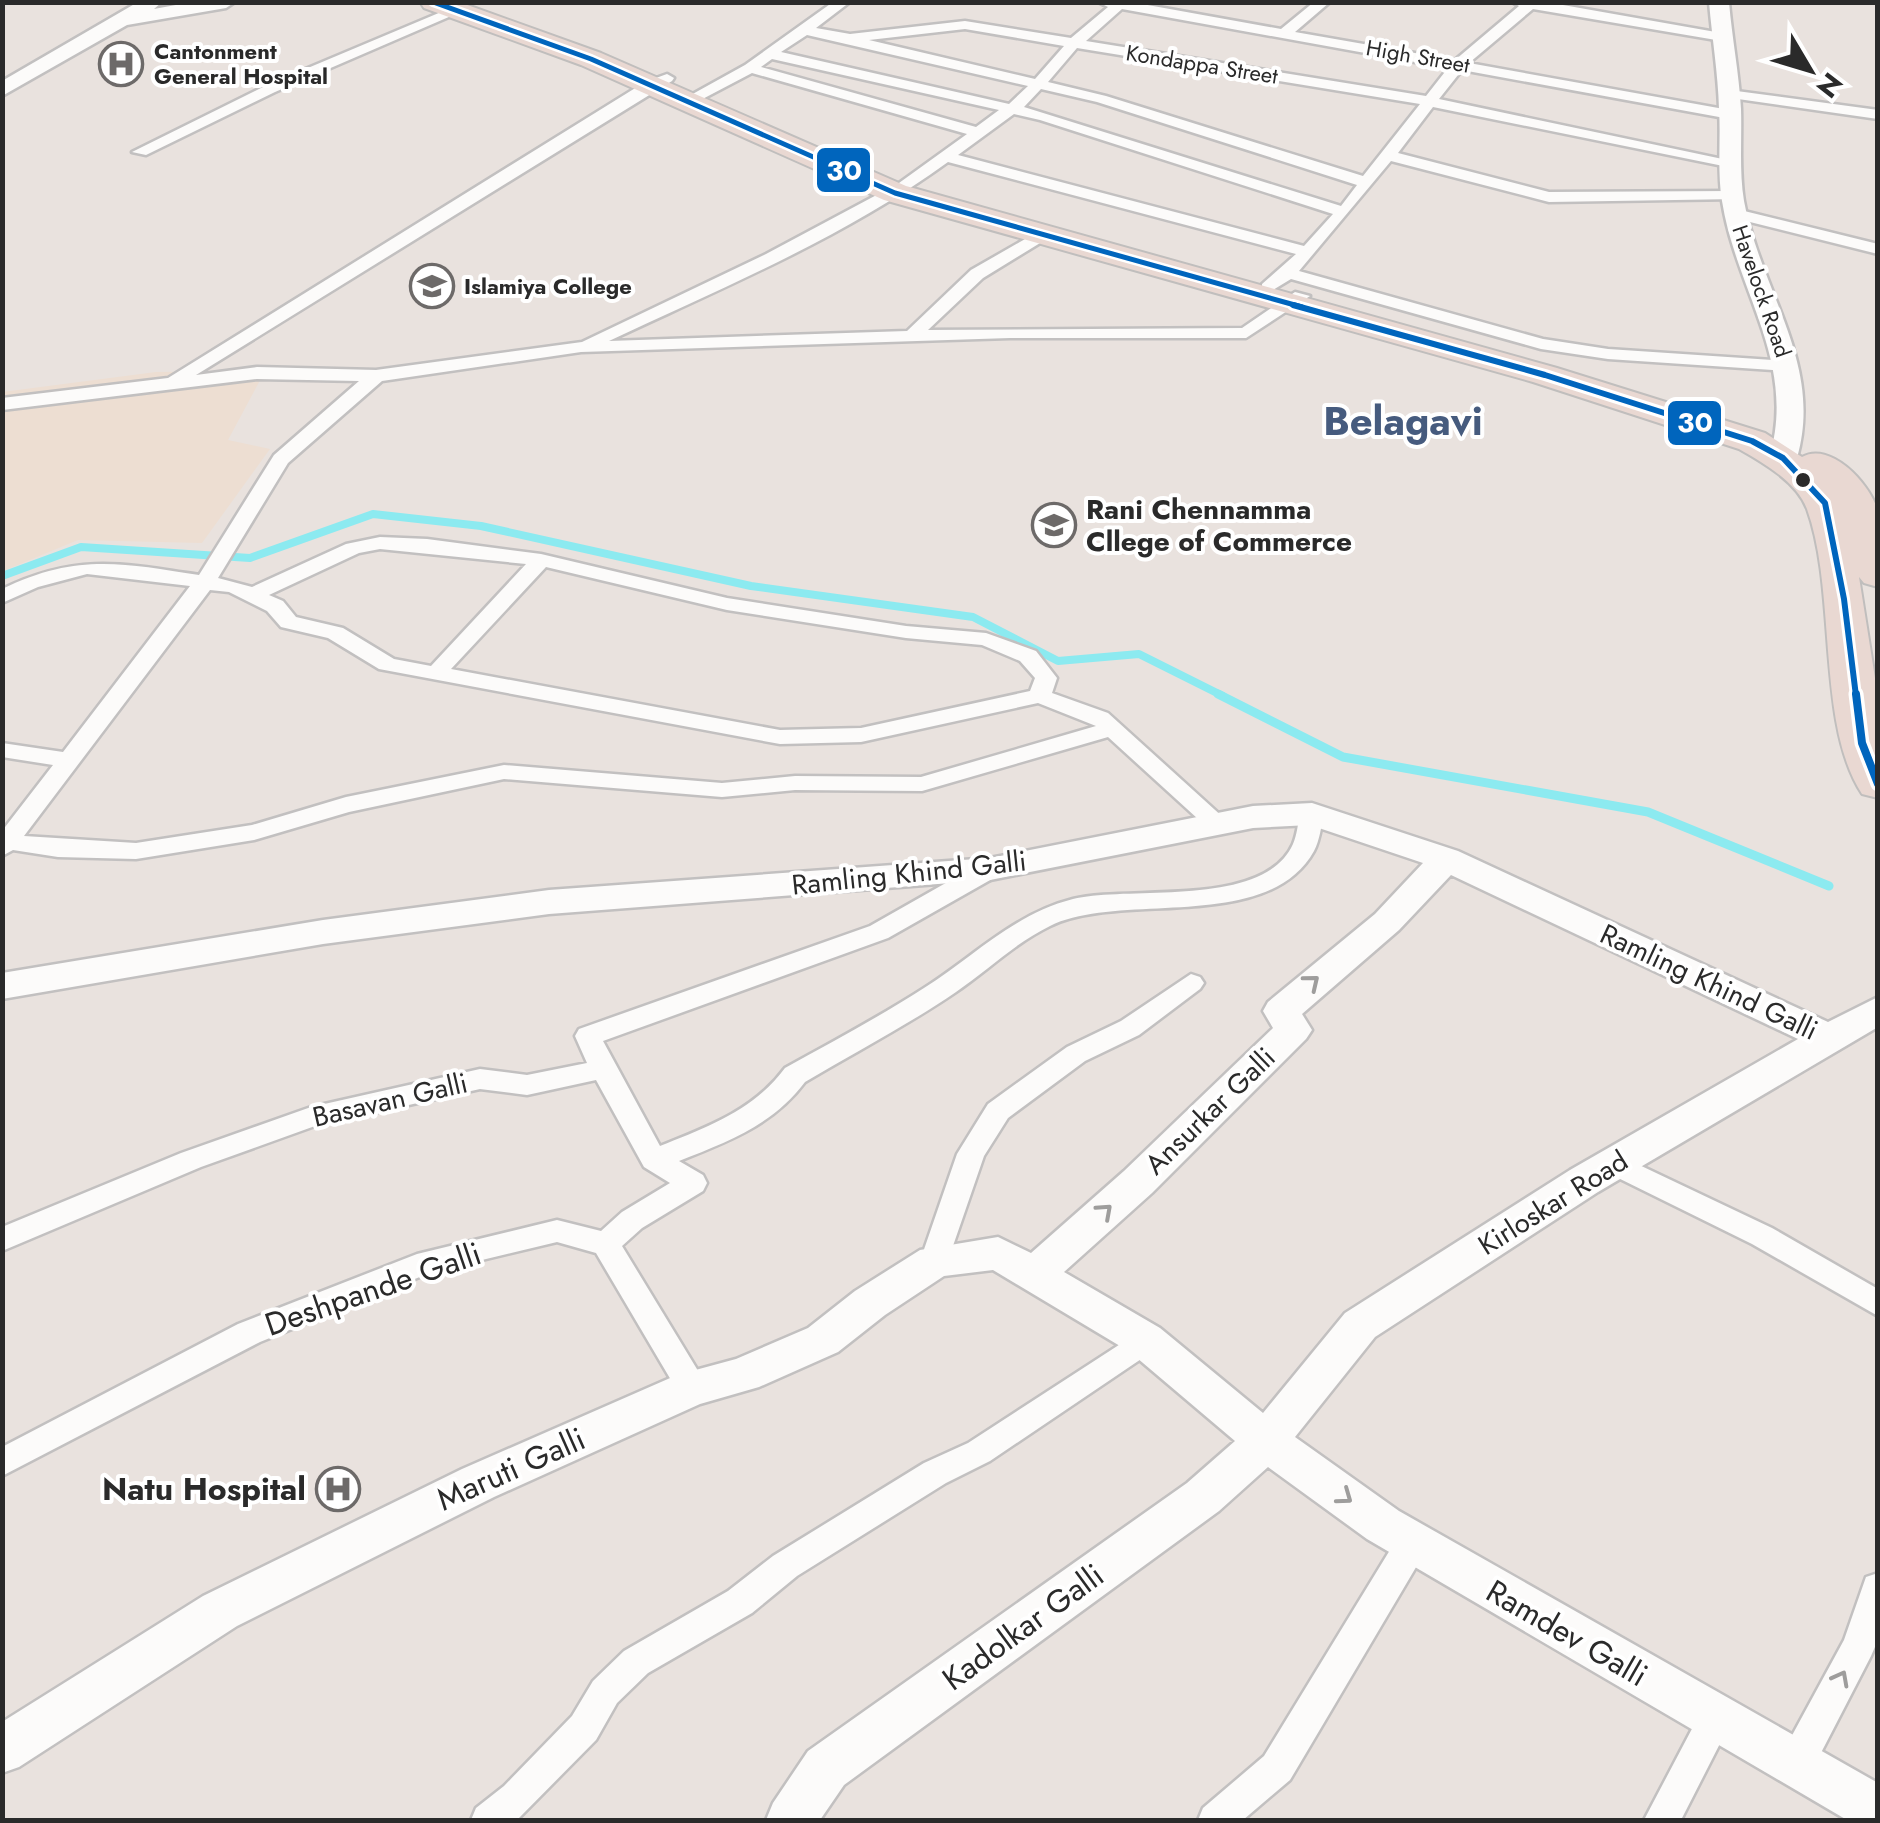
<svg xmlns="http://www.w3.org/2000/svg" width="1880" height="1823" viewBox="0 0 1880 1823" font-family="Jost,sans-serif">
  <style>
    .education { fill: #edded2 }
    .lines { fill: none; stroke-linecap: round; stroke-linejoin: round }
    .stream-far1 { stroke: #8ceaf0; stroke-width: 8 }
    .stream { stroke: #8ceaf0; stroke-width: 9 }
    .street-casing { stroke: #c2c0c0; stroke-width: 5 }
    .secondary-casing { stroke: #c2c0c0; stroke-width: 5 }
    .highway-casing { stroke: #c0bebd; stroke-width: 4 }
    .street { fill: #fcfbfa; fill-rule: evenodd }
    .secondary { fill: #fcfbfa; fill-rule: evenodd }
    .highway { fill: #e9d8d2; fill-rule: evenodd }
    .bus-1-far2-casing { stroke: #fff; stroke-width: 10 }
    .bus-1-far1-casing { stroke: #fff; stroke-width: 12 }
    .bus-1-casing { stroke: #fff; stroke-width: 15 }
    .bus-1-far2 { stroke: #0065bd; stroke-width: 5 }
    .bus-1-far1 { stroke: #0065bd; stroke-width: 6 }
    .bus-1 { stroke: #0065bd; stroke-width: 8 }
    .oneway { stroke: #9e9d9c }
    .bus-dot { fill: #2a2a2a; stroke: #fff; stroke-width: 4 }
    .labels { text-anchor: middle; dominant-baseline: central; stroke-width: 8; stroke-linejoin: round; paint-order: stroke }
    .far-poi-label { font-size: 22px; font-weight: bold; fill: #2a2a2a; stroke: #fff; text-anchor: start }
    .far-street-label { font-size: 22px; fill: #2a2a2a; stroke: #fff }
    .poi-label { font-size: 28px; font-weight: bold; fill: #2a2a2a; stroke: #fff; text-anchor: start }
    .street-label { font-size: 28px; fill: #2a2a2a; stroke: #fff }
    .near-street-label { font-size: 32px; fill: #2a2a2a; stroke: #fff }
    .near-poi-label { font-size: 32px; font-weight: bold; fill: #2a2a2a; stroke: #fff; text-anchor: end }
    .far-town-label { font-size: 40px; font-weight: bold; fill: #465b7e; stroke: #fff }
    .line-badge { stroke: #fff; stroke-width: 4 }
    .badge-label { font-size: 28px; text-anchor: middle; font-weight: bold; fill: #fff }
  </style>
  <rect width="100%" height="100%" fill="#e9e2de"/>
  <path class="education" d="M265 371 228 440 270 449 202 543 78 540 3 571 2 392 156 372Z"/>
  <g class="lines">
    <path class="stream-far1" d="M2 576 81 547 250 558 373 514 481 526 751 586 973 617 1058 661 1139 654 1223 696"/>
    <path class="stream" d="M1218 694 1343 757 1648 812 1829 886"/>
    <defs>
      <path id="street" d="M833 2H850L816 28 850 34 965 21 1071 38 1108 7 1098 2H1131L1281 29 1314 2H1330L1295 32 1455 60 1519 6 1512 2H1546L1727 34V40L1722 41 1533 9 1469 63 1735 111V117L1730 119 1462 70 1439 99 1732 161 1738 163V169L1433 107 1398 153 1549 192 1732 191 1740 196 1738 199 1549 202 1391 161 1299 271 1543 339 1608 349 1787 361 1796 366 1787 371 1608 359 1541 349 1291 279 1268 293 1262 292V284L1296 254 948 162C845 237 724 287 609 341L907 331 971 270 1039 231 1045 232V240L983 278 928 330 1242 328 1295 292 1310 296 1246 338H1010L581 352 382 381 288 463 218 578 252 587 346 544 380 537 427 539 541 554 727 598 906 626 986 633 1036 651 1057 678 1052 693 1108 713 1225 819 1229 824 1225 829H1209L1108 737 922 791 795 790 722 797 504 779 349 812 254 840 136 859 58 857 13 850 2 856V831L53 765 2 757V743L63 752 190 586 87 574 38 587 2 603V589C76 553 122 563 199 575L274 455 359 381 257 379 2 410V398L168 378 645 82 667 74 674 78 672 81 196 375 257 367 376 370 582 342 766 254 899 183 967 134 752 73 693 104 680 101 745 65ZM1122 9 1448 68 1426 96 1086 41ZM965 29 1064 46 1035 79 869 40ZM807 35 1028 86 1009 104 781 52ZM1077 48 1420 104 1363 176 1106 96 1048 82ZM772 59 999 110 976 127 761 67ZM1041 89 1097 102 1357 185 1341 206 1024 107ZM1014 114 1040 120 1333 214 1304 246 958 155ZM380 549 526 564 431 666 394 659 343 628 296 617 283 601 269 595 359 553ZM546 567 727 610 906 638 982 645 1020 661 1035 678 1030 691 861 728 780 730 451 669ZM210 590 229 592 267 611 281 627 328 638 379 669 780 744 861 742 1038 703 1096 726 921 777 795 776 722 783 504 765 346 797 252 825 136 843 24 836Z
        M453 7 465 10 275 92 146 155 132 152 265 86Z
        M1729 90 1878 110V119L1724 97V91Z
        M1736 209 1878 244V254L1730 217V211Z
        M1312 806 1324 814C1321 826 1320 840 1314 851 1268 934 1120 891 1050 926 1015 943 988 970 956 992 908 1025 855 1052 805 1082 773 1125 727 1142 679 1161L703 1175 707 1183 703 1191 642 1228 622 1246 703 1379 707 1388 703 1397 692 1401 681 1397 596 1253 557 1242 432 1272 260 1342 2 1476V1447L238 1324 417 1254 557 1220 601 1231 622 1212 670 1183 644 1167 596 1080 527 1095 480 1089 315 1126 201 1167 2 1251V1227L181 1153 311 1107 480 1069 527 1075 587 1063 575 1036 579 1029 870 926 981 863H999L1002 869 999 875 888 938 603 1041 660 1146C708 1127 754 1110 785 1068 832 1042 879 1017 924 988 973 957 1014 914 1073 899 1128 885 1264 909 1293 844 1297 835 1298 823 1300 814Z
        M1191 974 1200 977 1204 983 1200 989 1139 1035 1085 1061 1008 1118 984 1156 945 1269 935 1272 925 1269 920 1261 957 1154 988 1104 1067 1047 1121 1021Z
        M1614 1153 1772 1228 1878 1289V1316L1752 1244 1604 1171 1600 1164 1604 1157Z
        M1145 1328 1156 1331 1160 1340 1156 1349 990 1461 946 1483 797 1576 752 1613 648 1673 617 1703 596 1740 517 1820H471L476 1808 504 1786 572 1716 593 1681 624 1651 728 1591 773 1556 924 1463 968 1443Z
        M1413 1528 1425 1532 1429 1542 1425 1552 1290 1780 1243 1820H1198L1203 1808 1264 1756 1401 1532Z
        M1878 1573V1640L1871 1656 1809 1776 1796 1781 1783 1776 1778 1764 1783 1752 1844 1640 1866 1577Z
        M1716 1702 1728 1706 1733 1718 1681 1820H1644L1704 1706Z"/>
      <path id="secondary" d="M138 2H162L154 9 192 2H235L226 8 127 25 2 96V81Z
        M1709 2H1729C1732 38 1739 73 1741 109 1742 139 1739 171 1744 201 1760 291 1824 363 1797 458L1783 466 1769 458C1798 363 1736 291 1722 201 1717 170 1721 139 1719 109 1718 73 1712 38 1709 2Z
        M1312 803 1458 851 1828 1022 1878 997V1027L1598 1192 1375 1337 1295 1437 1399 1511 1878 1783V1820H1847L1367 1539 1268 1467 1219 1511 844 1785 820 1820H766L773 1803 808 1751 1187 1483 1235 1441 1130 1352 993 1270 944 1276 885 1315 838 1352 759 1387 700 1404 494 1497 237 1626 19 1767 2 1773V1722L203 1596 462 1469 677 1375 736 1359 808 1328 855 1291 920 1250 998 1237 1031 1253 1124 1171 1273 1028 1263 1011 1268 1002 1375 914 1423 863 1310 825 1253 828 990 880 549 914 323 944 2 999V973L323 920 549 890 990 858 1253 806ZM1451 875 1798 1039 1570 1170 1345 1313 1263 1413 1160 1328 1064 1272 1152 1193 1306 1039 1312 1030 1302 1014 1399 930Z"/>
      <path id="highway" d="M420 2H459L601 53 906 186 1557 368 1765 433 1802 457C1830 441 1868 482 1877 508 1880 530 1878 564 1878 587L1864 583 1859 577 1878 697V798L1862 794C1816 724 1837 591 1807 509 1797 482 1762 462 1739 449L1533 382 884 200 581 65 424 8Z"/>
    </defs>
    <use href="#street" class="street-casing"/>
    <use href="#secondary" class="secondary-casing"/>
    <use href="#highway" class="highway-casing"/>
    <use href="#street" class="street"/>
    <use href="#secondary" class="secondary"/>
    <use href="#highway" class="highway"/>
    <defs>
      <path id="bus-1-far2" d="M433 2 591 59 895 193 1302 307"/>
      <path id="bus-1-far1" d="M1293 305 1545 375 1752 441 1783 458 1825 503 1844 599 1856 696"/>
      <path id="bus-1" d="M1856 694 1862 743 1878 784"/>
    </defs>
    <use href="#bus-1-far2" class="bus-1-far2-casing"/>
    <use href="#bus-1-far1" class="bus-1-far1-casing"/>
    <use href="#bus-1" class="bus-1-casing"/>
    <use href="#bus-1-far2" class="bus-1-far2"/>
    <use href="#bus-1-far1" class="bus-1-far1"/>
    <use href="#bus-1" class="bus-1"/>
  </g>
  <defs><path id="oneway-chevron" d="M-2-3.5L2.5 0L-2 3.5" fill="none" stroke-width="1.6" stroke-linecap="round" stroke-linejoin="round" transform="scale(2.5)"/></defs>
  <g class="oneway">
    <use href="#oneway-chevron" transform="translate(1312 982) rotate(-39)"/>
    <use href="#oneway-chevron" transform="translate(1105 1211) rotate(-42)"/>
    <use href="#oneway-chevron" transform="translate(1345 1497) rotate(36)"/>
    <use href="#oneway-chevron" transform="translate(1841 1678) rotate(-62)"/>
  </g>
  <defs>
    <symbol id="hospital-ring" viewBox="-11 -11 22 22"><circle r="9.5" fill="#fff" stroke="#6d6a69" stroke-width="1.5"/><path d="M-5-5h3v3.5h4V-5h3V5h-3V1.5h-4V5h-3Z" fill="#6d6a69"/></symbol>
    <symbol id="university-ring" viewBox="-11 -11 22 22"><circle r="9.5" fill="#fff" stroke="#6d6a69" stroke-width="1.5"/><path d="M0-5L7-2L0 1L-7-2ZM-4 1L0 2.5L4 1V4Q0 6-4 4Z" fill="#6d6a69"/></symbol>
  </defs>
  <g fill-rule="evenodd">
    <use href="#hospital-ring" x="96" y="39" width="50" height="50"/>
    <use href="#university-ring" x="407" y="261" width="50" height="50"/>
    <use href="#university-ring" x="1029" y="500" width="50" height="50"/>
    <use href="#hospital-ring" x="313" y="1464" width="50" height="50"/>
  </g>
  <circle class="bus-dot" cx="1803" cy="480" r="9"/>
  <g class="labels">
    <g class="far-poi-label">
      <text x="154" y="51">Cantonment<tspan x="154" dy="25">General Hospital</tspan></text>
      <text x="464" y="286">Islamiya College</text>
    </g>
    <g class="far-street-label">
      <text transform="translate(1418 56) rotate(10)">High Street</text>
      <text transform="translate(1202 64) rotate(9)">Kondappa Street</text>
      <text transform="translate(1762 291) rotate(71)">Havelock Road</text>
    </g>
    <g class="poi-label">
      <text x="1086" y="509">Rani Chennamma<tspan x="1086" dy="32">Cllege of Commerce</tspan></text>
    </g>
    <g class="street-label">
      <text transform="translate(909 873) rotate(-6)">Ramling Khind Galli</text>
      <text transform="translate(1709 982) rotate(25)">Ramling Khind Galli</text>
      <text transform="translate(390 1100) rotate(-13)">Basavan Galli</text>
      <text transform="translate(1210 1111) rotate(-44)">Ansurkar Galli</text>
      <text transform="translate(1553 1203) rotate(-32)">Kirloskar Road</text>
    </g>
    <g class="near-street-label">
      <text transform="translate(373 1289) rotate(-19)">Deshpande Galli</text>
      <text transform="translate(511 1469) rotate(-24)">Maruti Galli</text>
      <text transform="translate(1023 1627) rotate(-36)">Kadolkar Galli</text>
      <text transform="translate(1567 1633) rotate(30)">Ramdev Galli</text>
    </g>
    <g class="near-poi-label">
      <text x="306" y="1489">Natu Hospital</text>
    </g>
    <g class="far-town-label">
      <text x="1403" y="421">Belagavi</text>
    </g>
  </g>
  <g class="line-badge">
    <rect x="815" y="146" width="57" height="48" rx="10" fill="#0065bd"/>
    <rect x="1666" y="399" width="57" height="48" rx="10" fill="#0065bd"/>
  </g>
  <g class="badge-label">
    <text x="844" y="180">30</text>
    <text x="1695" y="432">30</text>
  </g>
  <rect width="1880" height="1823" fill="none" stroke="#2a2a2a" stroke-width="10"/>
  <g transform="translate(1810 70) rotate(128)" stroke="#ffffff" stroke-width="8" paint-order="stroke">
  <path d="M0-8L18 38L0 25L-18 38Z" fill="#2a2a2a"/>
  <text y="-15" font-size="28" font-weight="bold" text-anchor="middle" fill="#2a2a2a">N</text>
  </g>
</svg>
